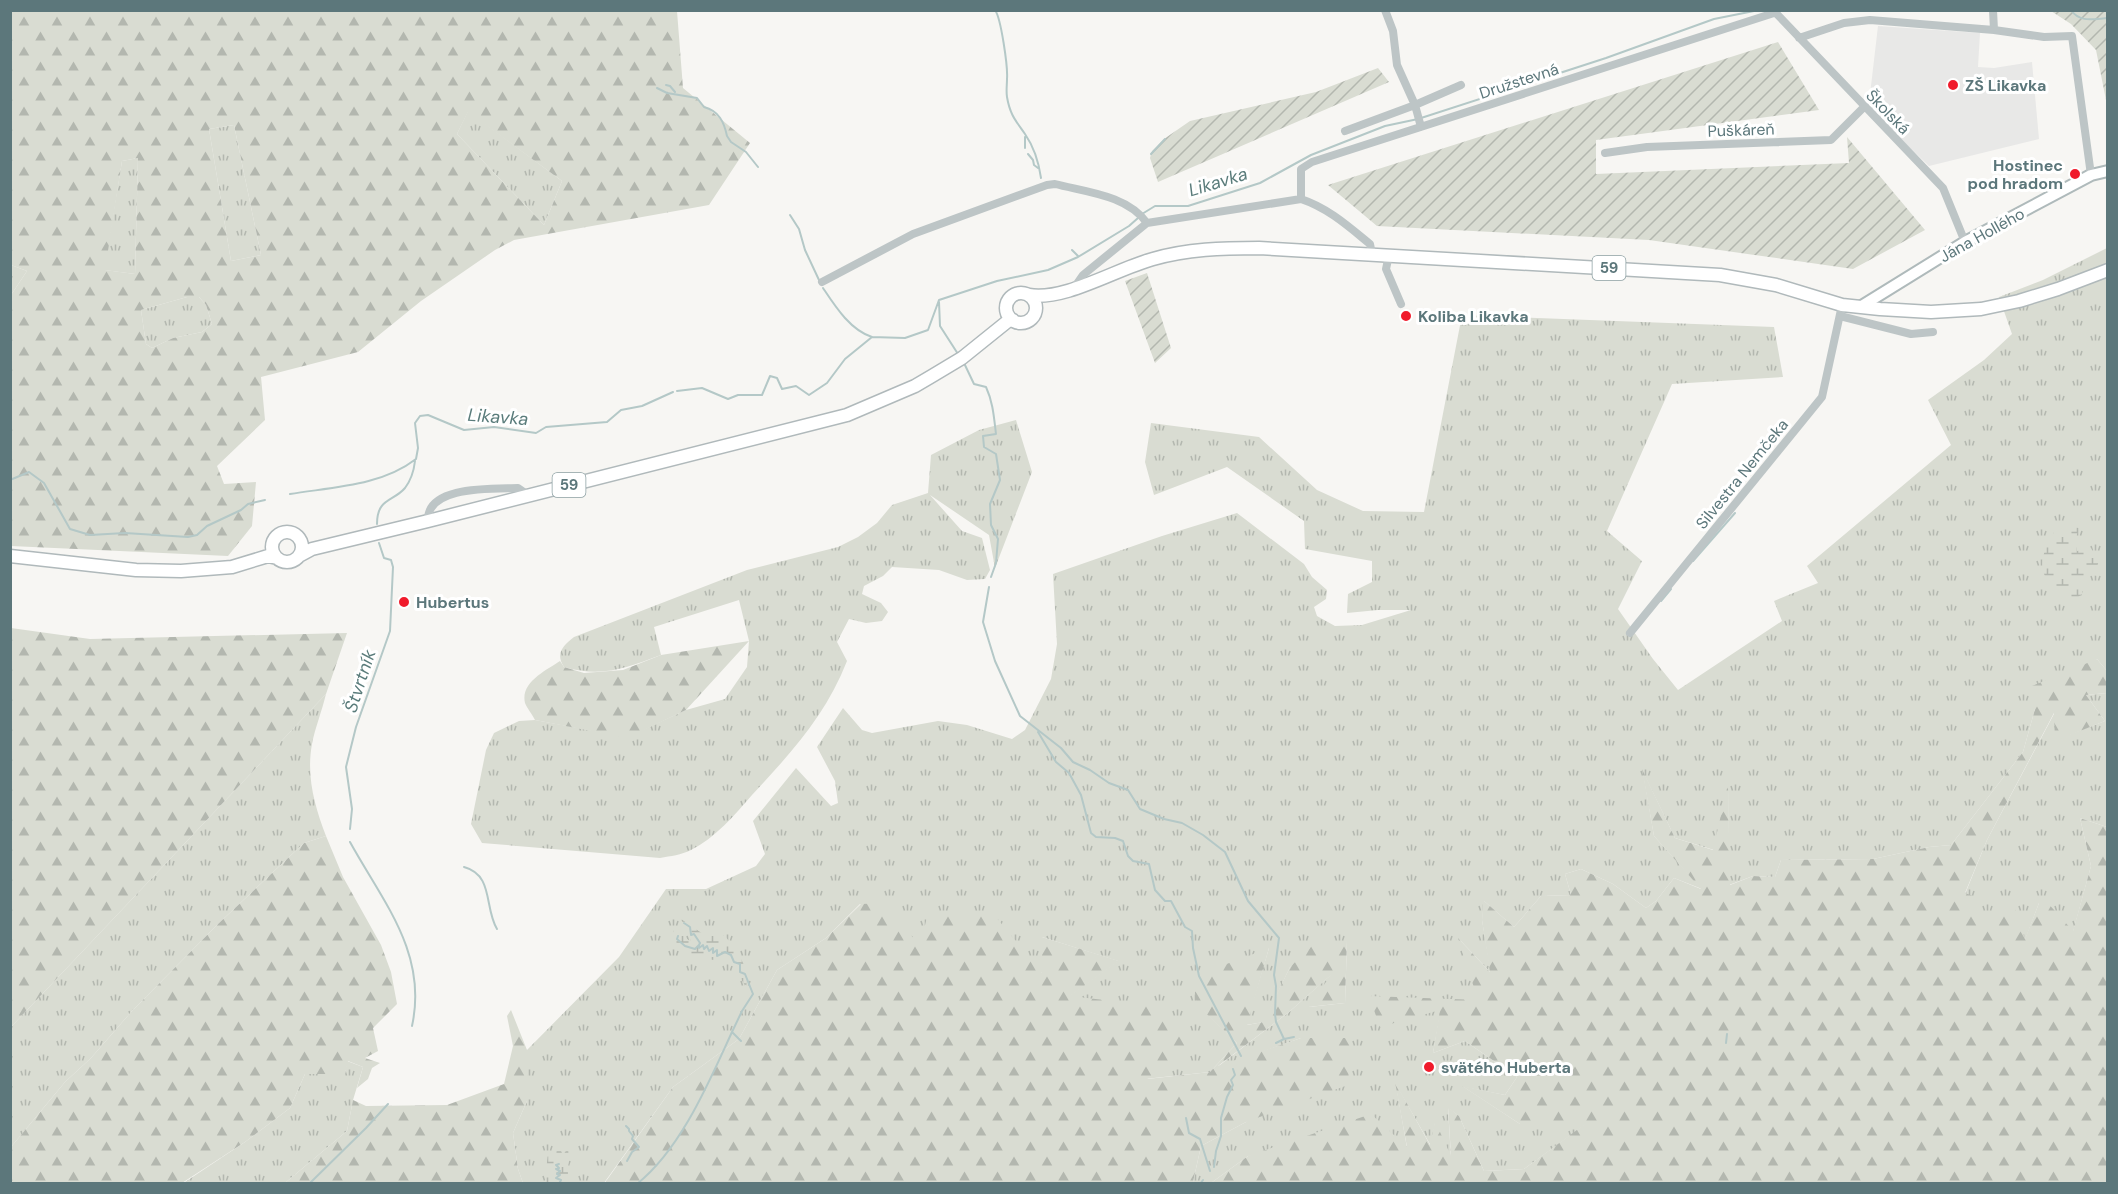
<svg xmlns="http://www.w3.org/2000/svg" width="2118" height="1194" viewBox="0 0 2118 1194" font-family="'DM Sans',sans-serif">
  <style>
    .built { fill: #e8e8e7 }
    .grass { fill: url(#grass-tufts) }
    .forest { fill: url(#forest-firs); fill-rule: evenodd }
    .wetland { fill: url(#wetland-marsh) }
    .garden { fill: url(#garden-furrows) }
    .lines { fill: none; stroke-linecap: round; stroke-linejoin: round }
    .stream { stroke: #b4c8c7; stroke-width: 2 }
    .secondary-casing { stroke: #afbabb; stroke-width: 14 }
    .primary-casing { stroke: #b0b9bb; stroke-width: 15 }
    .street { stroke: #bdc5c6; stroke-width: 8 }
    .secondary { stroke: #fff; stroke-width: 10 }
    .primary { stroke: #fff; stroke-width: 12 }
    .poi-dot { fill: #f01b2b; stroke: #fff; stroke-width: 2 }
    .labels { text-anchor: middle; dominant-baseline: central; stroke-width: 6; stroke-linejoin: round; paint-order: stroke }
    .shield { fill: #fff; stroke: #8da0a3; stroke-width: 1.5 }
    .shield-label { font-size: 15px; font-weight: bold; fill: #5c777b }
    .street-label { font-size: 16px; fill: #5c777b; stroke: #fff }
    .poi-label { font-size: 16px; font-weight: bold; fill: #5c777b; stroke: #fff; text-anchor: start }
    .water-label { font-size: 18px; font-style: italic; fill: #5a7c7b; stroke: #fff }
  </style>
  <defs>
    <pattern id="grass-tufts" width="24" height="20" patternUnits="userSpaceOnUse" patternTransform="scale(1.5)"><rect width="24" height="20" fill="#d9dcd2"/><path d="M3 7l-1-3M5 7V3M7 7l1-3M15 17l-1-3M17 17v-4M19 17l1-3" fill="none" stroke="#b3b7af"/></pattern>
    <pattern id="forest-firs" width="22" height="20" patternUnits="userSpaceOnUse" patternTransform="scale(1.5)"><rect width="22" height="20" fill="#d9dcd2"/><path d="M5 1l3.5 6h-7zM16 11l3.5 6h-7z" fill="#b3b7af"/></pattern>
    <pattern id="wetland-marsh" width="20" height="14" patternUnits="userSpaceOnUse" patternTransform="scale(1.5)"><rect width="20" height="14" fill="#d9dcd2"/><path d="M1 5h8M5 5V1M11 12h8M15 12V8" fill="none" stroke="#b3b7af"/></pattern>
    <pattern id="garden-furrows" width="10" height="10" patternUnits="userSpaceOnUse" patternTransform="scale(1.5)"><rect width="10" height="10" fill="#d9dcd2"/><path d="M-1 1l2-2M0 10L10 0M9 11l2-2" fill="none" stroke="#b3b7af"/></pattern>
  </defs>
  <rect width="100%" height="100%" fill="#f7f6f3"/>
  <path class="built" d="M1878 26 1980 33 1978 67 1994 68 2032 62 2039 139 1929 166 1878 117 1869 103Z"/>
  <path class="grass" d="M468 111 562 181 544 225 457 134Z
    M234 125 261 255 231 261 209 129Z
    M138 158 135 274 104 270 122 161Z
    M2107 248V671L2097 659 2035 709 2023 752 1951 845 1929 847 1873 859 1781 860 1775 877 1753 876 1729 885 1728 788 1714 850 1675 838 1643 772 1654 836 1702 889 1674 878 1656 901 1646 908 1613 884 1581 869 1565 874 1571 895 1541 896 1514 927 1484 901 1482 920 1491 973 1459 939 1479 1000 1441 1009 1433 1053 1465 1041 1517 1077 1505 1095 1464 1087 1520 1124H1586L1524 1169 1484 1171 1459 1116 1448 1108 1451 1158 1435 1123 1431 1146 1396 1085 1407 1148 1248 1156 1211 1183 1193 1182 1201 1146 1246 1122 1301 1038 1216 1068 1289 1012 1334 972 1309 1007 1345 1003 1347 941 1290 967 1264 1022 1246 1025 1269 948 1198 1005 1237 1043 1210 1072 1145 1079 1069 996 1118 961 1042 937 1043 973 920 947 860 904 826 938 777 970 739 1039 673 1087 604 1183H523L518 1169 513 1133 527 1101V1050L619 957 666 889H706L756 866 765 854 753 821 796 768 831 806 838 803 835 781 817 747 843 708 862 730 872 733 938 721 967 725 1012 739 1025 730 1051 679 1057 644 1053 574 1162 536 1237 513 1304 564 1312 577 1327 590 1326 599 1314 607 1317 616 1335 626 1362 625 1411 610H1378L1347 613 1348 594 1372 582V561L1305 549 1304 521 1227 467 1154 495 1145 462 1151 423 1259 437 1317 490 1363 511 1424 512 1462 315 1774 327 1783 377 1672 384 1607 531 1642 561 1618 609 1653 659 1678 690 1782 621 1774 601 1818 583 1807 566 1951 445 1928 400 1984 360 2012 334 1999 297 2043 280Z
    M11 265 27 271 11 295Z
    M187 297H199L206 305 212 324 202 332 173 338 152 348 146 344 141 310Z
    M1016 420 1032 472 995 568 989 535 930 495 962 531 982 538 990 570 985 579 967 580 939 570 892 567 883 576 864 586 862 594 881 603 888 612 882 621 866 623 849 619 837 642 847 661C826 715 791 753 752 795 735 815 715 838 691 850 681 855 671 856 660 858L482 843 471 824 486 750 494 733 519 721 535 720 627 737 686 710 725 699 747 667 749 641 739 600 654 627 661 655C626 668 602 678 564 667 555 653 563 646 574 637L747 570 838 547 858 537 877 523 892 505 928 493 931 455 979 430Z
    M2107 693V827L2080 818 2091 866 2073 932 2039 903 2025 940 1974 920 1965 894 1987 840 2055 712V740L2105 721 2086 695Z
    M326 694C322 711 315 728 312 744 306 777 315 807 326 836L304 843 219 923 132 1011 91 1058 65 1082 11 1147V1027Z
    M347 1061 363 1067 353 1100 347 1131 285 1183 182 1184 245 1142 290 1108 305 1074H345Z"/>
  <path class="forest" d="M11 10 677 11 683 88 750 143 709 205 514 240 495 250 421 301 358 352 261 377 265 420 217 466 224 484 256 482 252 526 228 556 11 546V295L27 271 11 265ZM468 112 562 181 544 225 457 134ZM234 125 261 255 231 261 209 129ZM138 158 135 274 105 270 122 161ZM187 297H199L206 305 212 324 202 332 173 338 152 348 146 344 141 310Z
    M11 628 90 639 347 633 326 694 11 1027Z
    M749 641 686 710 627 738 535 720C532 714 527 708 525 703 520 682 547 670 560 661L564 667 584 673 623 670 661 655Z
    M2097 659 2107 671V693L2086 695 2105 721 2055 741 2054 713 1987 840 1965 893 1973 896 1974 920 2015 909 2025 939 2039 903 2045 900 2073 931 2091 866 2080 818 2107 827V1183H1211L1248 1156 1371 1114 1407 1147 1395 1082 1430 1145 1435 1121 1451 1156 1448 1107 1459 1116 1484 1171 1524 1169 1585 1124H1520L1462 1086 1505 1095 1517 1077 1465 1041 1433 1053 1440 1010 1380 1027 1369 996 1478 1000 1458 938 1490 972 1482 920 1483 900 1514 927 1541 896 1571 895 1565 874 1581 869 1613 884 1646 908 1656 901 1674 878 1701 889 1654 836 1642 769 1675 838 1713 850 1728 784 1730 885 1753 876 1775 877 1781 860 1873 859 1929 847 1951 845 2023 752 2035 709 2032 686Z
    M326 836 343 877 381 945 391 972 397 1004 373 1028 378 1051 365 1058 380 1063 372 1068 368 1079 357 1088 363 1067 348 1061 345 1074H305L290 1108 245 1142 182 1183H11V1147L65 1082 91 1058 132 1011 219 923 304 843Z
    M884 903 920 946 927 917 991 911 1042 973V937L1119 961 1070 996 1155 1006 1189 1048 1147 1079 1210 1072 1237 1043 1197 1005 1192 977 1269 948 1247 1025 1263 1022 1290 967 1315 943 1347 941 1345 1003 1308 1007 1331 975 1289 1012 1218 1066 1301 1038H1351L1348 1085 1246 1122 1201 1146 1193 1182 1204 1183 604 1184 673 1087 739 1039 777 970 826 938 861 904Z
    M511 1010 527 1050V1101L513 1133 518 1169 523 1183H285L347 1131 353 1100 366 1106 447 1105 504 1084 513 1046 507 1016Z"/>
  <path class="wetland" d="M2067 527 2079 528 2076 537 2077 551 2091 548 2093 552 2101 556 2096 569 2098 576 2089 575 2083 581 2082 594 2077 598C2068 598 2063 593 2055 588 2033 572 2044 546 2057 528Z
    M681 919 703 934 725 936 737 951 752 981 747 978 746 987 733 966 721 961 700 958 676 949 673 927 692 943Z
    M559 1147 563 1155 568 1148C571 1160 565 1172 570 1183H545L548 1152 554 1155Z"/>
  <path class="garden" d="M2051 11H2107V105L2096 50 2071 24Z
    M1778 42 1819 110 1596 140V174L1849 163 1847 137 1925 230 1853 269 1649 240 1377 226 1328 185Z
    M1378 68 1389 82 1158 182 1150 158 1152 151 1164 139 1190 121 1316 92Z
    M1147 273 1171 348 1155 363 1125 281Z"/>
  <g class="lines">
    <path class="stream" d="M995 10C1001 18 1008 67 1007 79 1007 85 1006 91 1007 97 1010 115 1016 121 1025 134 1034 147 1039 164 1041 178
      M2071 10C2080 23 2093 19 2108 18
      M666 85 670 86 675 92
      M657 88 667 93 697 98 704 107C719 111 724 122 727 136
      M727 136 731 142 746 152 758 167
      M1025 137V148
      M1028 154 1033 160 1034 165 1038 168
      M1151 154 1165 139
      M1142 214 1155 206H1188L1260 183 1311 155 1385 126 1418 119 1606 58 1714 19 1759 10
      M790 215 799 229 805 250 819 280
      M1072 250 1078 256
      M823 288C835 306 850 330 872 337
      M939 302 940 326 958 354
      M964 363 974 384 986 387C993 402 994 418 996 434L983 436 984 447 996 454 1000 480 990 504 991 525 998 539 996 563 991 577
      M677 391 702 388 728 399 738 395H762L770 376 777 378 782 389 796 386 809 395 827 383 845 359 872 337 905 338 928 330 939 300 997 281 1048 270 1078 257 1129 226 1138 218
      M10 480 29 472 44 483 70 529 90 535 125 533 188 537 197 535 207 526 241 510 248 504 265 500
      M290 494C333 487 381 486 416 459L418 448 415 423 420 416 428 415 464 430 494 427 536 433 546 427 607 422 621 410 642 406 673 392
      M377 524C377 498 393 502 405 488 411 480 414 470 415 461
      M1693 561 1735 513
      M989 587 983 622 995 661 1020 716 1061 748 1073 762 1090 770 1109 783 1128 790 1140 809 1164 819 1182 823 1203 835 1225 852 1248 901 1279 938 1274 975 1276 986 1275 1014 1276 1022 1284 1039 1294 1037
      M1661 601 1671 589
      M1038 732 1056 762 1069 773 1081 795 1091 833 1096 837 1115 838 1123 841 1128 856 1133 861 1149 864 1155 890 1165 901H1171L1185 927 1192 931 1193 948 1199 976 1241 1056
      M350 829 352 809 346 767 356 727 390 631 393 567 391 560 384 558 379 543
      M350 842C383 902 428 953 412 1026
      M464 867C494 875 484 908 497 929
      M684 923 690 927 691 935 694 934 700 943 699 945
      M678 936 677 939 685 946 695 949 699 945V948L703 945 704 949 707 946 709 951 713 948V953L717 950V956L725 952 731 955 734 962 740 964V972L745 974 753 994 742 1011 732 1032 741 1041
      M1276 1043 1284 1039
      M1726 1043 1727 1034
      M1186 1118 1189 1133 1200 1139 1210 1171
      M626 1126 629 1129V1131L633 1136 632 1139 639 1147 632 1152 627 1161
      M559 1164 556 1165 559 1168 556 1169 560 1171 557 1174 560 1175 556 1178 561 1180 559 1184
      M1214 1167 1216 1151 1221 1136V1118L1227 1097 1233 1085 1231 1080 1235 1075 1233 1069
      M309 1184 366 1128 388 1104
      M637 1184C681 1149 709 1082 732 1032
      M1200 1184 1203 1180"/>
    <defs>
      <path id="secondary" d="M1860 307 1965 242 2091 175 2108 171"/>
      <path id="primary" d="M1006 308a15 15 0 1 1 30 0a15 15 0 1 1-30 0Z
        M1029 295C1065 301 1116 269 1153 259 1187 249 1223 248 1259 248L1720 275 1776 285 1842 305 1880 309 1931 312 1981 309 2019 301 2058 289 2108 270
        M272 547a15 15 0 1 1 30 0a15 15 0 1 1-30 0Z
        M10 556 136 570 181 571 232 567 268 556 277 558
        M299 556 312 549 428 521 847 415 915 386 932 376 962 358 1008 321 1013 320"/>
    </defs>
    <use href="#secondary" class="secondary-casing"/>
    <use href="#primary" class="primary-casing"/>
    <path class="street" d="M1385 10 1393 31 1397 65 1415 105 1461 85
      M1773 10 1943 188 1965 242
      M1993 10 1994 30
      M1799 38 1844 23 1870 20 1994 30 2044 37 2072 36 2091 175
      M1345 131 1415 105 1421 127
      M1605 153 1647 147 1831 140 1864 107
      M1301 199V169L1312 162 1774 13
      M1389 255 1386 269 1401 304
      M822 282 913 234 1047 185 1055 184C1086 192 1127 195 1147 223
      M1074 288 1083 275 1147 223 1301 199C1328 208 1348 226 1370 244L1372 254
      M1840 316 1911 334 1933 332
      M428 521C426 485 494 489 518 488L528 495
      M1630 633 1822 397 1842 305"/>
    <use href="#secondary" class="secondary"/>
    <use href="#primary" class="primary"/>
  </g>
  <g class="poi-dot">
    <circle cx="1953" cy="85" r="6"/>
    <circle cx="2075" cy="174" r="6"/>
    <circle cx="1406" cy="316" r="6"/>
    <circle cx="404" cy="602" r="6"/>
    <circle cx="1429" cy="1067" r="6"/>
  </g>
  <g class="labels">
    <g class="shield">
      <rect x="1592.5" y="256" width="33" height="24" rx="4.5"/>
      <rect x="552.5" y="473" width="33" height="24" rx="4.5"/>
    </g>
    <g class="shield-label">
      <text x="1609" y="268">59</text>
      <text x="569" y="485">59</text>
    </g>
    <g class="street-label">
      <text transform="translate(1519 81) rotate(-18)">Družstevná</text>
      <text transform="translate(1888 112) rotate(46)">Školská</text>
      <text transform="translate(1741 130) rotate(-2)">Puškáreň</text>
      <text transform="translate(1982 235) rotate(-29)">Jána Hollého</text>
      <text transform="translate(1742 474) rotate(-51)">Silvestra Nemčeka</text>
    </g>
    <g class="poi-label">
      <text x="1965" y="85">ZŠ Likavka</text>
      <text x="2063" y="165" text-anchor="end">Hostinec<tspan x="2063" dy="18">pod hradom</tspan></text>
      <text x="1418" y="316">Koliba Likavka</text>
      <text x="416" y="602">Hubertus</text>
      <text x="1441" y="1067">svätého Huberta</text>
    </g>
    <g class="water-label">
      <text transform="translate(1218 182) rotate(-17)">Likavka</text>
      <text transform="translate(498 417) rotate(4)">Likavka</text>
      <text transform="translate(360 681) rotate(-72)">Štvrtník</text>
    </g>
  </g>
  <rect width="2118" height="1194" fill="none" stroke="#5c777b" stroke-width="24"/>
</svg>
